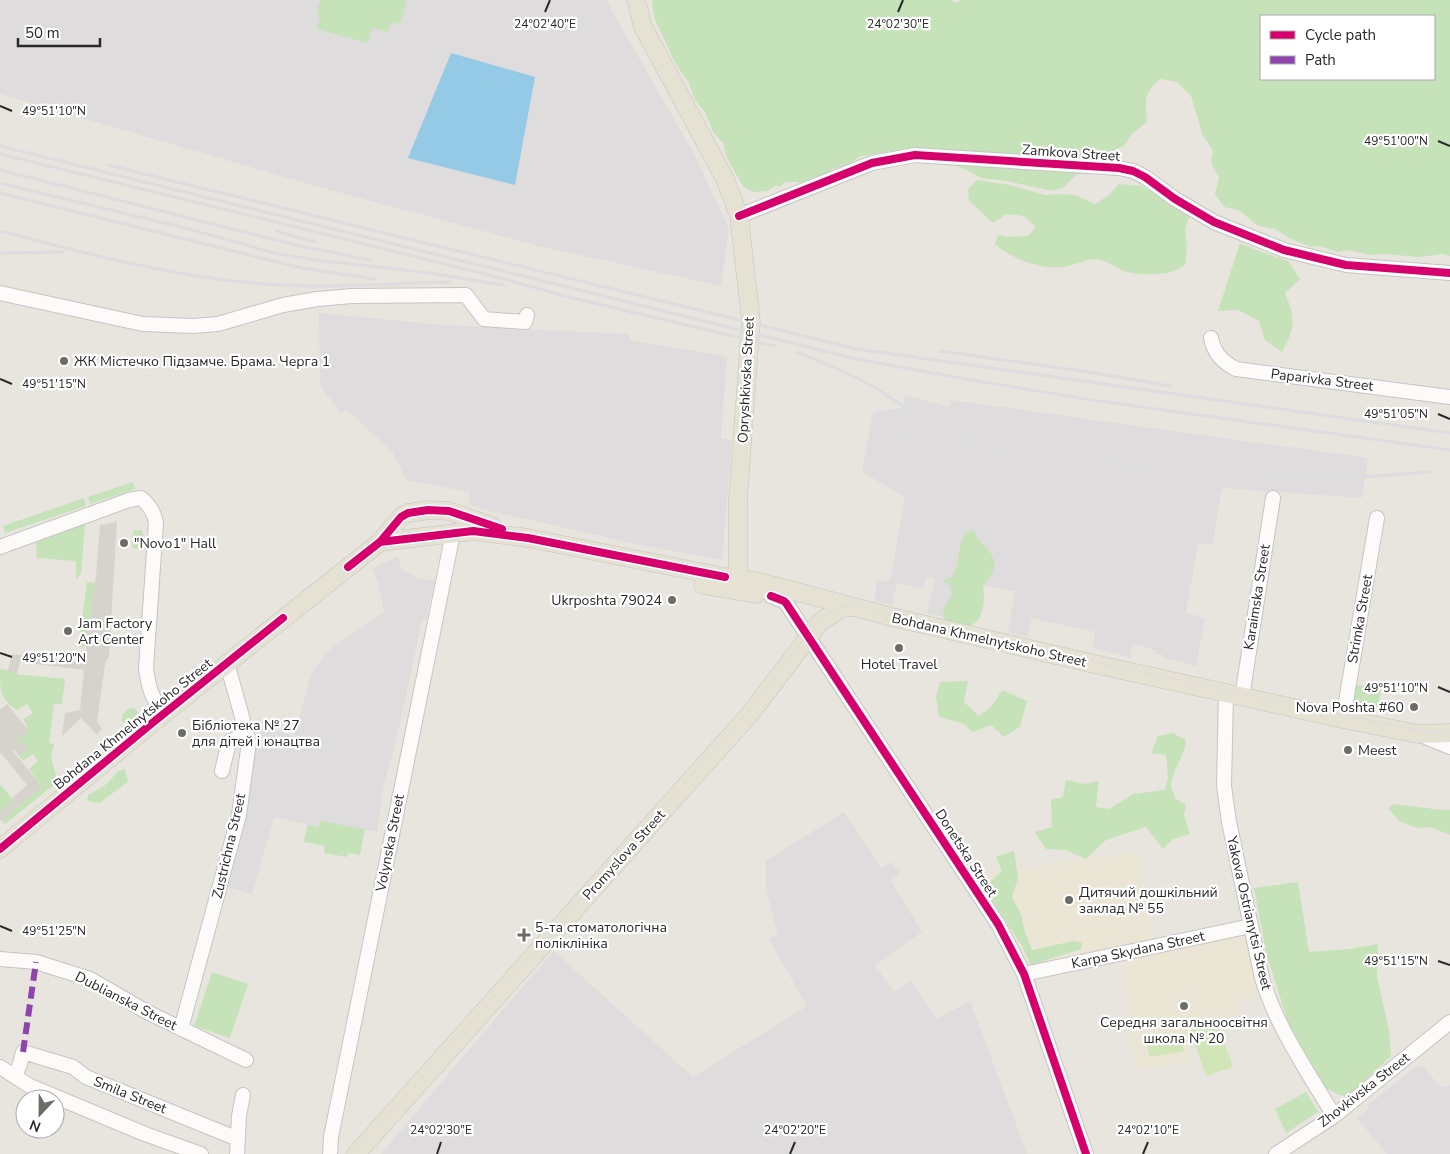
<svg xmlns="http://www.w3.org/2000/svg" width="1450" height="1154" viewBox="0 0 1450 1154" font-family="'Nunito Sans',sans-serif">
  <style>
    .industrial { fill: #dfdcdd }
    .education { fill: #eae5d4 }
    .green { fill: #c6e2b8; fill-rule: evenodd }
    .pitch { fill: #d0e6b6 }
    .plaza { fill: #d6d3cd }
    .water { fill: #95cae6 }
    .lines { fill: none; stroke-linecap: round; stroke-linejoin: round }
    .minor-casing { stroke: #c6c4c4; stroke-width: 16 }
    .major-casing { stroke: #c4c3c0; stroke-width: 19 }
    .minor { stroke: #fcfbfa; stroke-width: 14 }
    .major { stroke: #e5e2d3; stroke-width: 18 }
    .tram { stroke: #dddcde; stroke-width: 1 }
    .rail { stroke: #dddcde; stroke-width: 3 }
    .quiet { stroke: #8e44ad; stroke-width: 6; stroke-dasharray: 12 6; stroke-linecap: butt }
    .cycleway-casing { stroke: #fff; stroke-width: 11 }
    .cycleway { stroke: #d6006c; stroke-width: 8 }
    .ticks { fill: none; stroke: #292929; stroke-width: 2 }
    .poi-dot { fill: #6c6b68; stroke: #fff; stroke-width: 2 }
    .labels { text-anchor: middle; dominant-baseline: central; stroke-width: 4.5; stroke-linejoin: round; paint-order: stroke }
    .street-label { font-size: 14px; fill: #292929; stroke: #fff }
    .poi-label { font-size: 14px; fill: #292929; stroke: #fff; text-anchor: start }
    .ticks-label { font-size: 12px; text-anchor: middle; fill: #292929; stroke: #fff; stroke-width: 4.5; stroke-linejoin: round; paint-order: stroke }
  </style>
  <rect width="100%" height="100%" fill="#e8e5de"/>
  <path class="industrial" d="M0 0H606L695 156 729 229 721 286 538 246 312 185 0 94Z
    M319 313 443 325 630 334V340L727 356 721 438 732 440 722 560 640 545 481 509 469 504V492L406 480 393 453 346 409 340 413 320 385Z
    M905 395 950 407 951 400 1368 458 1362 498 1223 488 1221 492 1213 544H1198L1186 612 1205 619 1196 666 1163 658V655L1154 653 1155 650 1133 644 1130 658 1092 647 1095 632 1032 618 1027 637 1008 632 1015 592 982 585 974 624 927 613 935 579 926 577 923 589 897 583 892 605 875 601 876 581H890L905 497 862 472 873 412 903 407Z
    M398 556 402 571 420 579 435 580 426 620H422L397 737 384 784 377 832 320 821 318 827 274 817 252 894 223 886 242 816 259 725 294 736 311 674 330 649 384 612 378 582 372 569Z
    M844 812 881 868 892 862 900 874 891 881 922 932 875 965 894 992 911 980 936 1019 970 1001 1027 1154H381L500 1013 554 951 693 1077 807 1006 769 939 778 935 766 889V861Z
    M1415 1067H1423L1442 1088 1450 1085V1154H1387L1357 1118 1368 1109V1105Z"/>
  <path class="education" d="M1139 850 1153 940 1028 967 977 876Z
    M1246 934 1259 996 1240 1000 1242 1013 1190 1030 1191 1064 1135 1069 1122 959Z"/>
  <path class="green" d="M320 0H407L400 24 391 22 388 32 372 28 368 43 317 29 320 16 317 11Z
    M652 0H952L956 3 961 0H1450V256L1442 254 1419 257 1385 254 1370 255 1349 250 1337 252 1320 246 1311 247 1291 239 1275 229 1258 226 1239 210 1224 207 1215 194 1219 177 1211 163 1213 150 1203 136 1191 96 1177 82 1160 79C1142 96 1146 100 1147 122L1132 134 1125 145 1111 152 1096 165 1075 176 1064 187 1053 191 1007 181 981 178 967 170 931 158 910 157 895 151 861 156 847 165 832 169 826 175 811 178 805 182H784L781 186H775L767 191 753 192 743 186 727 158 723 143 713 132 706 114 695 100 689 83 675 63 654 17ZM1261 16H1434V79H1261Z
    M977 180 1010 185 1045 195 1062 194 1075 195 1095 204 1109 195 1119 184 1142 186 1190 216 1185 228 1187 247 1185 265C1179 268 1173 272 1167 273 1155 275 1132 275 1121 270 1113 265 1102 258 1093 259 1083 260 1073 266 1063 267 1039 269 1012 259 995 244L998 235 1011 237 1028 236 1036 227 1024 216 1006 214 993 223 969 201 968 189Z
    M1240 243 1259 251 1288 261 1300 279 1285 293C1296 320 1295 327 1282 352L1265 340 1259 321 1238 310 1218 311Z
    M133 482 135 489 90 504 88 497Z
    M84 498 86 506 5 533 3 526Z
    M85 524 81 574 76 579V561L37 558 36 542Z
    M142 530 146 549 132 548 133 531Z
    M974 530 977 538 990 552 994 560V569L983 587C986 604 982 631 959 626 951 624 948 623 943 617L944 607 952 595 950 586 943 580 952 577C960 562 957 549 965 533Z
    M87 582 95 583 90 621 82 620Z
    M81 627 89 628 86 647H79Z
    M0 669 14 671 15 674 65 679 62 704H54L49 743 54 744 51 757 56 776 55 784 5 824 1 820 42 787 29 769 38 761 33 754 23 761 19 756 28 749 13 748 12 744 29 731 23 719 33 713 27 704 17 710C0 699 0 691 0 669Z
    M968 681 964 702 979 716 992 706 1002 690 1027 701 1020 726 1004 737 991 725 973 732 962 723 939 717 936 696 940 682Z
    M1355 685 1381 688 1378 712 1352 708Z
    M131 708 136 709 138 713C136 720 131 725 123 722L121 720C123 713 125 711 131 708Z
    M1173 733 1186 740C1185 757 1171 770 1171 787 1172 790 1174 795 1175 798L1186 805 1184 816 1190 834 1173 839 1163 849 1146 827 1106 840 1086 859 1066 850 1046 849 1035 832 1052 827 1051 800 1063 797 1066 780 1085 784 1099 781 1096 807 1109 809 1133 794 1165 790 1168 778 1166 755 1151 753 1158 736Z
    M125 769 128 782C119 789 109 795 100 803L87 801 88 795 104 786 119 771Z
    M0 784 14 801 0 813Z
    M1394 804 1442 810H1450V835L1431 827 1417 828 1399 821 1388 808Z
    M320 821 365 829 360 855 348 853 347 857 324 853 325 846 304 842 307 825 318 827Z
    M1014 851 1018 878 1012 897 1021 914 1024 929 1032 950 1074 941 1082 943 1081 949 1031 965 1022 946 988 893 991 881 1002 871 996 857Z
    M1298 882 1309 952 1349 949 1378 944 1377 976 1389 1030 1391 1056 1348 1096 1339 1095 1326 1088 1289 1025 1267 956 1254 888Z
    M212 972 248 984 230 1038 194 1026Z
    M1306 1092 1318 1112 1286 1133 1275 1109Z"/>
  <path class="pitch" d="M1216 1020 1233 1067 1206 1076 1190 1029Z
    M1180 1034 1184 1051 1150 1057 1146 1041Z"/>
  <path class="plaza" d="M117 522 109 656 105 664 97 722 102 728 97 735 81 718 62 736 65 713 80 710 84 670 20 662 17 674 8 670 12 654 84 663 96 575 100 525Z
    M7 704 29 731 13 744V748L22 741 28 749 19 756 14 749 13 751 42 787 0 821V813L14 801 12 798 27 785 0 752V710Z"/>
  <path class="water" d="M451 53 535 77 515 185 408 158Z"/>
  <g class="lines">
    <defs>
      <path id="minor" d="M739 216 872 163 915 155 1119 168 1133 171 1145 177 1175 199 1214 222 1284 250 1346 265 1450 273
        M0 293 143 324 193 326 218 324 283 305 317 299 352 296 466 295 484 319 525 322 527 315
        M1211 338C1214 354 1223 362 1236 369L1450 397
        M0 547 129 500 141 498C150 506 154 512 156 523L146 668C149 690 151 696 164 714
        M771 596 784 601 786 603 998 924 1024 974 1086 1154
        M1226 693 1224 786 1229 822 1262 978C1277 1028 1308 1072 1334 1116
        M1242 697 1273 498
        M1343 719 1377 518
        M1421 735 1450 747
        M222 771 229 742 247 734
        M0 959 36 962 90 979 147 1012 246 1060
        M1024 974 1251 926
        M181 1029 239 815 249 742 227 663
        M0 1067 30 1086 145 1134 201 1154
        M15 1076 20 1064 23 1052 73 1067 86 1077 238 1139
        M237 1154 239 1116 243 1095
        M330 1154 331 1137 453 533
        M1276 1154 1334 1116 1450 1022"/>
      <path id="major" d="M636 0 643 27 725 179 739 216 751 321 738 499V573L741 581 747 586
        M380 542 473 531 528 538 725 577 756 581 892 617 1090 663 1343 719 1418 734 1450 733
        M703 585 756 594
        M0 849 151 724 380 542 401 517 408 513 428 510 449 511 492 526
        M356 1154 750 714 820 622 842 608 852 607"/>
    </defs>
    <use href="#minor" class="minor-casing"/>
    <use href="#major" class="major-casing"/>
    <use href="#minor" class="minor"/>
    <use href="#major" class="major"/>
    <path class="tram" d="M351 1154 372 1134 750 710 813 627C827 613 839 604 859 606L1090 661 1344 715 1417 730 1429 731 1450 730"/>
    <path class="rail" d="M0 146 856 359 971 380 1092 400 1450 450
      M0 154 486 274 561 295 774 346
      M108 165 857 349 1450 433
      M0 170 292 244 369 260
      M0 183 193 230 274 253 315 260 422 272 504 285
      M0 193 302 268 375 279
      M0 231C83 253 166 275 252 283 318 289 384 284 449 282
      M276 231 315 242
      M0 253 64 252
      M941 351 1082 371 1170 386
      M796 352C827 364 858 376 885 394 912 412 936 429 967 440 1006 455 1057 457 1098 461 1174 470 1251 481 1328 479 1362 478 1396 474 1430 472
      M891 431 964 444"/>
    <path class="quiet" d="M23 1052 36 962"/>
    <defs>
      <path id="cycleway" d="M739 216 872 163 915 155 1119 168 1133 171 1145 177 1175 199 1214 222 1284 250 1346 265 1450 273
        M380 542 473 531 528 538 725 577
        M348 567 380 542 401 517 408 513 428 510 449 511 502 529
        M771 596 784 601 786 603 998 924 1024 974 1086 1154
        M0 849 151 724 283 618"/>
    </defs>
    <use href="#cycleway" class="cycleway-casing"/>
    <use href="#cycleway" class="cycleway"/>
  </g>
  <path class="ticks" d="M545 12 550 0M898 12 903 0M0 106 12 111M1438 141 1450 146M0 379 12 384M1438 414 1450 419M0 653 12 657M1438 687 1450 692M0 926 12 931M1438 961 1450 965M437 1154 441 1142M790 1154 795 1142M1143 1154 1148 1142"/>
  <g class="poi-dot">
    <circle cx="64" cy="361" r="5"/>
    <circle cx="124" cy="543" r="5"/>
    <circle cx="672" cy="600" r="5"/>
    <circle cx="68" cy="631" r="5"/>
    <circle cx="899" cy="648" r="5"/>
    <circle cx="1414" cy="707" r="5"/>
    <circle cx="182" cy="733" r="5"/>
    <circle cx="1348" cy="750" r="5"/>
    <circle cx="1069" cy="900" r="5"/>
    <path d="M521.5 927.5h5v5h5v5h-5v5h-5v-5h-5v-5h5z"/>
    <circle cx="1184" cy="1006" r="5"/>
  </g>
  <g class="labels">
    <g class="street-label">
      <text transform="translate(1071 153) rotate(4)">Zamkova Street</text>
      <text transform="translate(746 380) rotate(-87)">Opryshkivska Street</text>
      <text transform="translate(1322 380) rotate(7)">Paparivka Street</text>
      <text transform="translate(1257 597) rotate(-81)">Karaimska Street</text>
      <text transform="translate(1360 619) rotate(-80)">Strimka Street</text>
      <text transform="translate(989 640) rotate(13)">Bohdana Khmelnytskoho Street</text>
      <text transform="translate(133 724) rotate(-39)">Bohdana Khmelnytskoho Street</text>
      <text transform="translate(390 843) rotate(-79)">Volynska Street</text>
      <text transform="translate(229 846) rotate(-77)">Zustrichna Street</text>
      <text transform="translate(966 853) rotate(57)">Donetska Street</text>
      <text transform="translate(624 855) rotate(-48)">Promyslova Street</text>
      <text transform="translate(1249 913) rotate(77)">Yakova Ostrianytsi Street</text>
      <text transform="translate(1138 950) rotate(-12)">Karpa Skydana Street</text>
      <text transform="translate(126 1001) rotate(27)">Dublianska Street</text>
      <text transform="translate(1364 1090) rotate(-38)">Zhovkivska Street</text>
      <text transform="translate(130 1095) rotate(22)">Smila Street</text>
    </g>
    <g class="poi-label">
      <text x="74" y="361">ЖК Містечко Підзамче. Брама. Черга 1</text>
      <text x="134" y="543">"Novo1" Hall</text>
      <text x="662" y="600" text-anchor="end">Ukrposhta 79024</text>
      <text x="78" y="623">Jam Factory<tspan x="78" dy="16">Art Center</tspan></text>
      <text x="899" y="664" text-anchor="middle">Hotel Travel</text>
      <text x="1404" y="707" text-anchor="end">Nova Poshta #60</text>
      <text x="192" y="725">Бібліотека № 27<tspan x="192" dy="16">для дітей і юнацтва</tspan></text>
      <text x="1358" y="750">Meest</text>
      <text x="1079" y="892">Дитячий дошкільний<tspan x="1079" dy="16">заклад № 55</tspan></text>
      <text x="535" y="927">5-та стоматологічна<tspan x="535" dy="16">поліклініка</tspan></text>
      <text x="1184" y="1022" text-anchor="middle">Середня загальноосвітня<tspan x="1184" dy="16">школа № 20</tspan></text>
    </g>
  </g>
  <g class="ticks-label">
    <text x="545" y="28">24°02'40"E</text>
    <text x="898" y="28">24°02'30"E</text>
    <text x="54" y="115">49°51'10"N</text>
    <text x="1396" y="145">49°51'00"N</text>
    <text x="54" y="388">49°51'15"N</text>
    <text x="1396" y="418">49°51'05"N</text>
    <text x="54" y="662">49°51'20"N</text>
    <text x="1396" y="692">49°51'10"N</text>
    <text x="54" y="935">49°51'25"N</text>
    <text x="1396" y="965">49°51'15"N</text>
    <text x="441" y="1134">24°02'30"E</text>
    <text x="795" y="1134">24°02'20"E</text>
    <text x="1148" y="1134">24°02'10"E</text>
  </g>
  <rect x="1260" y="15" width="175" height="65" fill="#ffffff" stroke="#a9a9a9"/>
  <rect x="1270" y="31" width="25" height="8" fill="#d6006c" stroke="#a9a9a9"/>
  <text x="1305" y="40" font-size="15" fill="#292929">Cycle path</text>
  <rect x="1270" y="56" width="25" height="8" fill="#8e44ad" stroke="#a9a9a9"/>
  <text x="1305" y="65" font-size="15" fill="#292929">Path</text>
  <g transform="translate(40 1114) rotate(202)"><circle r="24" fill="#ffffff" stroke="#a9a9a9"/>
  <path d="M0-4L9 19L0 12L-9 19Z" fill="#6c6b68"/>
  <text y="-8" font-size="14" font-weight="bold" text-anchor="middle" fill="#292929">N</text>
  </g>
  <path d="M18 38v8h82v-8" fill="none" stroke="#292929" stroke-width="2.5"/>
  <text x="25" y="38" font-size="15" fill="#292929" stroke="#ffffff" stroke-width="4" paint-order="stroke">50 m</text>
</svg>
